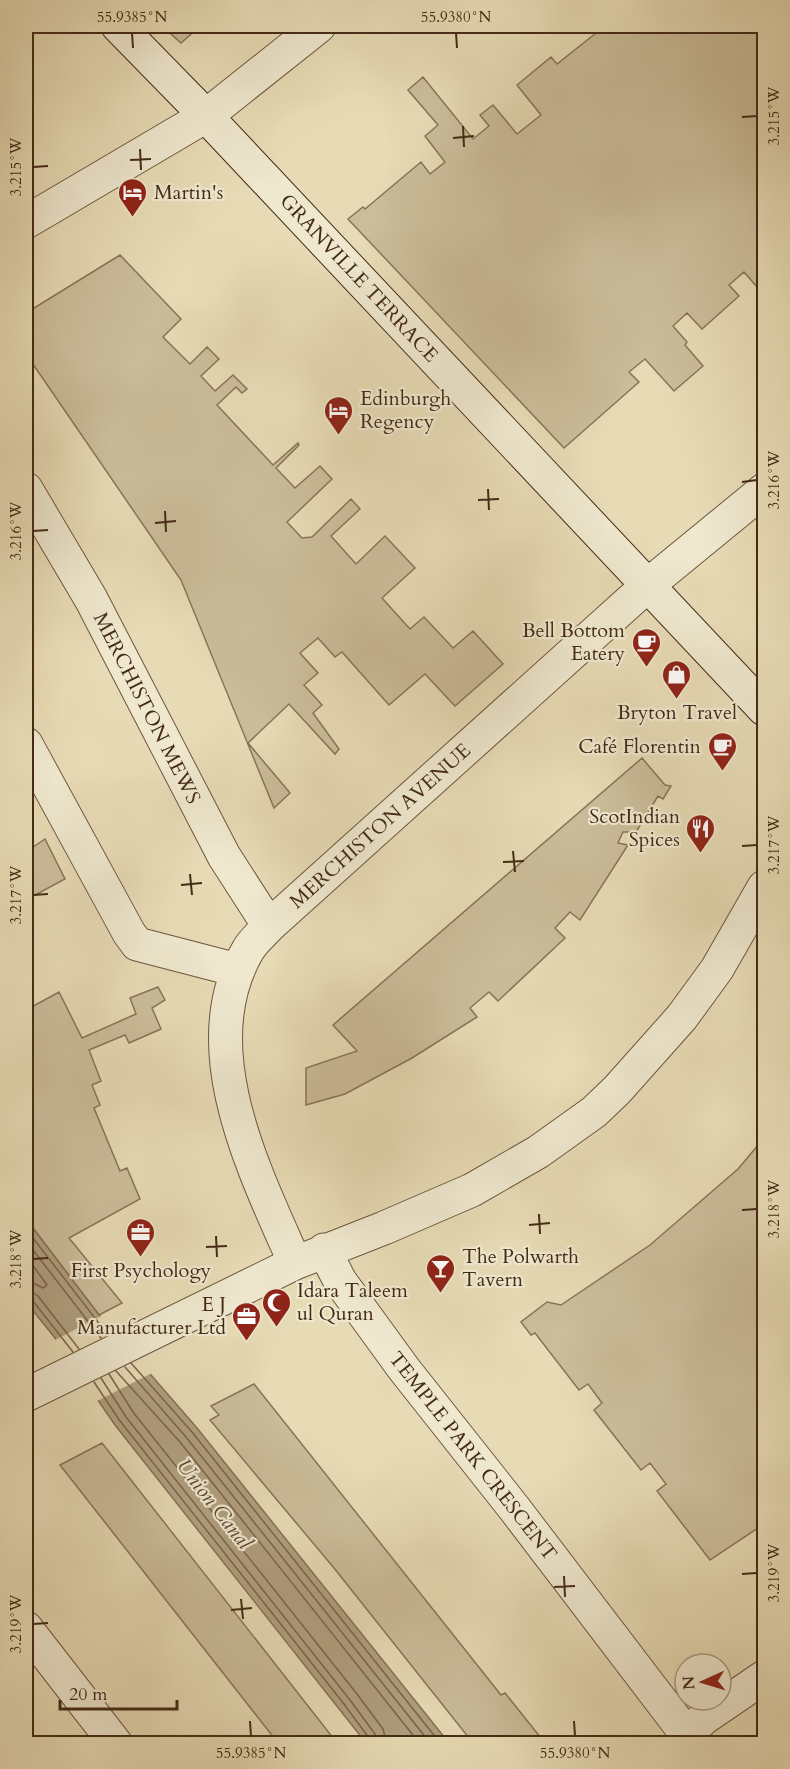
<svg xmlns="http://www.w3.org/2000/svg" width="790" height="1769" viewBox="0 0 790 1769" font-family="Cardo,serif">
  <style>
    .green { fill: #cbbd9a; stroke: #887458; stroke-width: 1.5 }
    .water { fill: #b09f7f; stroke: #857055; stroke-width: 1.5 }
    .pier { fill: #e7dbb5 }
    .lines { fill: none; stroke-linecap: round; stroke-linejoin: round }
    .shore { stroke: #7a644a; stroke-width: 1.5 }
    .street-casing { stroke: #6d563e; stroke-width: 35 }
    .secondary-casing { stroke: #442a16; stroke-width: 35 }
    .street { stroke: #efe8cf; stroke-width: 33 }
    .secondary { stroke: #efe8cf; stroke-width: 33 }
    .ticks { fill: none; stroke: #442a16; stroke-width: 2 }
    .labels { text-anchor: middle; dominant-baseline: central; stroke-width: 4.5; stroke-linejoin: round; paint-order: stroke }
    .poi-label { font-size: 20px; fill: #442a16; stroke: #efe8cf; text-anchor: start }
    .street-label { font-size: 20px; fill: #442a16; stroke: #efe8cf }
    .water-label { font-size: 21px; font-style: italic; fill: #5f4730; stroke: #efe8cf }
    .neatline { fill: none; stroke: #442a16; stroke-width: 2 }
    .ticks-label { font-size: 15px; text-anchor: middle; fill: #442a16 }
  </style>
  <rect width="100%" height="100%" fill="#e7dbb5"/>
  <filter id="stains"><feTurbulence type="fractalNoise" baseFrequency=".00333" numOctaves="4"/><feColorMatrix values="0 0 0 0 .2 0 0 0 0 .09 0 0 0 0 .02 0 0 0 .5 -.17"/></filter>
  <radialGradient id="worn" r=".72"><stop offset=".6" stop-color="#630" stop-opacity="0"/><stop offset="1" stop-color="#630" stop-opacity=".3"/></radialGradient>
  <path class="green" d="M162 26H200L181 43Z
    M605 26H764V295L744 272 729 285 739 296 702 329 687 313 673 326 687 342 685 345 703 366 674 391 645 359 629 372 639 382 564 448 348 219 363 207 365 209 421 162 430 174 445 162 425 136 438 125 408 90 423 77 473 139 489 126 480 115 493 105 517 134 541 115 517 85 551 57 557 64Z
    M120 255 181 319 163 337 190 364 207 347 219 359 201 376 215 391 233 375 247 389 242 393 236 387 217 405 273 465 298 443 299 445 276 468 295 488 320 466 332 479 287 522 302 538 312 537 351 499 360 509 331 536 356 564 385 536 415 568 382 598 410 629 424 617 453 648 473 631 503 664 455 706 425 674 389 705 342 652 335 657 318 638 300 653 318 673 304 685 322 705 313 713 339 749 335 754 289 704 248 743 290 793 274 808 181 580 26 354V313Z
    M642 758 665 785 671 786 663 799 658 796 636 832H623L618 843 628 845 580 920 570 912 555 928 565 938 498 1001 489 992 470 1008 477 1017 412 1058 345 1094 306 1105V1068L357 1051 333 1025Z
    M45 839 65 879 26 900V852Z
    M158 987 165 1000 152 1008 161 1029 129 1043 125 1035 89 1050 101 1081 92 1085 100 1105 94 1108 120 1171 127 1168 140 1199 69 1238 122 1303 99 1315 26 1219V1054L31 1051 26 1040V1010L59 992 82 1038 136 1014 130 998Z
    M764 1138V1524L710 1560 657 1491 666 1484 650 1463 641 1470 594 1410 602 1403 588 1384 579 1390 535 1333 531 1335 521 1322 547 1302 561 1305 650 1245 738 1169Z
    M254 1384 501 1695 505 1693 545 1743H473L334 1568 210 1420 219 1415 211 1406Z
    M102 1443 337 1743H278L60 1465Z"/>
  <path class="water" d="M26 1219 99 1315 197 1428 449 1743H366L115 1425 55 1338 26 1302Z"/>
  <path class="pier" d="M103 1315 152 1373 97 1401 53 1341Z"/>
  <g class="lines">
    <path class="shore" d="M26 1229 108 1335
      M26 1241 101 1338
      M26 1256 47 1285 43 1288 35 1284 26 1282
      M26 1291 32 1292 38 1296 79 1349
      M26 1299 33 1301 73 1352
      M131 1363 192 1432 441 1744
      M125 1367 186 1437 431 1744
      M116 1371 180 1442 420 1744
      M109 1374 133 1412 357 1694 383 1729 387 1744
      M101 1378 126 1417 350 1700 375 1734 378 1744
      M94 1382 120 1421 344 1704 369 1738 370 1744"/>
    <defs>
      <path id="street" d="M26 222 206 116 319 26
        M26 489 91 599 224 856 269 926
        M26 744 129 933 137 944 237 970
        M324 1250 340 1281 404 1369 514 1508 694 1744
        M295 1263C255 1172 191 1047 248 950 253 941 262 934 269 926L648 585 764 490
        M26 1395 295 1263 384 1228 472 1190 538 1152 594 1112 617 1090 682 1017 717 969 764 887
        M26 1628 116 1744
        M687 1734 704 1718 764 1677"/>
      <path id="secondary" d="M118 26 206 116 764 709"/>
    </defs>
    <use href="#street" class="street-casing"/>
    <use href="#secondary" class="secondary-casing"/>
    <use href="#street" class="street"/>
    <use href="#secondary" class="secondary"/>
  </g>
  <path class="ticks" d="M132 33 133 48M456 33 457 48M742 117 757 116M463 126 464 147M453 138 474 136M140 149 141 170M130 160 151 159M33 167 48 166M742 482 757 480M488 489 489 510M478 500 499 499M165 511 166 532M155 523 176 521M33 531 48 530M742 846 757 845M513 851 515 872M503 862 524 861M190 874 192 895M181 885 202 883M33 895 48 894M742 1210 757 1209M539 1214 540 1234M529 1225 550 1223M216 1236 217 1257M206 1247 227 1246M33 1259 48 1258M742 1574 757 1573M564 1576 565 1597M554 1587 575 1586M241 1599 243 1619M231 1610 252 1608M33 1624 48 1623M250 1721 251 1736M574 1721 575 1736"/>
  <defs>
    <symbol id="hotel-pin" viewBox="-11 -11 22 30"><path d="M0 17L-7.5 6A9.5 9.5 0 1 1 7.5 6Z" fill="#8f2418" stroke="#efe8cf"/><path d="M-6-4.5h1.5V1H6V5H4.5V3h-9V5H-6ZM-4 0a1.8 1.8 0 1 1 3.6 0ZM.5 0V-2.5h3Q6-2.5 6 0Z" fill="#fff"/></symbol>
    <symbol id="cafe-pin" viewBox="-11 -11 22 30"><path d="M0 17L-7.5 6A9.5 9.5 0 1 1 7.5 6Z" fill="#8f2418" stroke="#efe8cf"/><path d="M-5.5-4.5H6V0H3Q3 3.5 0 3.5H-2.5Q-5.5 3.5-5.5 0ZM3-3.2v2h1.7v-2ZM-6 4.5H4V6H-6Z" fill="#fff"/></symbol>
    <symbol id="shop-pin" viewBox="-11 -11 22 30"><path d="M0 17L-7.5 6A9.5 9.5 0 1 1 7.5 6Z" fill="#8f2418" stroke="#efe8cf"/><path d="M-5-2.5h2.3a2.7 3.5 0 0 1 5.4 0H5L5.5 6h-11ZM-1.5-2.5h3a1.5 2.3 0 0 0-3 0Z" fill="#fff"/></symbol>
    <symbol id="restaurant-pin" viewBox="-11 -11 22 30"><path d="M0 17L-7.5 6A9.5 9.5 0 1 1 7.5 6Z" fill="#8f2418" stroke="#efe8cf"/><path d="M-5-6h1v4h1v-4h1v4h1v-4h1v5L-1.5 .5V6h-2V.5L-5-1ZM5-6V6H3V1.5H1.5Q1.5-4 5-6Z" fill="#fff"/></symbol>
    <symbol id="office-pin" viewBox="-11 -11 22 30"><path d="M0 17L-7.5 6A9.5 9.5 0 1 1 7.5 6Z" fill="#8f2418" stroke="#efe8cf"/><path d="M-6-3h4V-5.5h4V-3h4V5H-6ZM-1-4.5V-3h2v-1.5ZM-6 0V1H6V0Z" fill="#fff"/></symbol>
    <symbol id="bar-pin" viewBox="-11 -11 22 30"><path d="M0 17L-7.5 6A9.5 9.5 0 1 1 7.5 6Z" fill="#8f2418" stroke="#efe8cf"/><path d="M-6-5H6L.8 .8V4.5H3.5V6h-7V4.5H-.8V.8Z" fill="#fff"/></symbol>
    <symbol id="mosque-pin" viewBox="-11 -11 22 30"><path d="M0 17L-7.5 6A9.5 9.5 0 1 1 7.5 6Z" fill="#8f2418" stroke="#efe8cf"/><path d="M3.5-4.9A6 6 0 1 0 3.5 4.9A5 5 0 1 1 3.5-4.9Z" fill="#fff"/></symbol>
  </defs>
  <g fill-rule="evenodd">
    <use href="#hotel-pin" x="116" y="176" width="33" height="45"/>
    <use href="#hotel-pin" x="322" y="394" width="33" height="45"/>
    <use href="#cafe-pin" x="630" y="626" width="33" height="45"/>
    <use href="#shop-pin" x="660" y="658" width="33" height="45"/>
    <use href="#cafe-pin" x="706" y="730" width="33" height="45"/>
    <use href="#restaurant-pin" x="684" y="812" width="33" height="45"/>
    <use href="#office-pin" x="124" y="1216" width="33" height="45"/>
    <use href="#bar-pin" x="424" y="1252" width="33" height="45"/>
    <use href="#mosque-pin" x="260" y="1286" width="33" height="45"/>
    <use href="#office-pin" x="230" y="1300" width="33" height="45"/>
  </g>
  <g class="labels">
    <g class="poi-label">
      <text x="154" y="192">Martin's</text>
      <text x="360" y="398">Edinburgh<tspan x="360" dy="23">Regency</tspan></text>
      <text x="625" y="630" text-anchor="end">Bell Bottom<tspan x="625" dy="23">Eatery</tspan></text>
      <text x="677" y="712" text-anchor="middle">Bryton Travel</text>
      <text x="701" y="746" text-anchor="end">Café Florentin</text>
      <text x="680" y="816" text-anchor="end">ScotIndian<tspan x="680" dy="23">Spices</tspan></text>
      <text x="462" y="1256">The Polwarth<tspan x="462" dy="23">Tavern</tspan></text>
      <text x="141" y="1270" text-anchor="middle">First Psychology</text>
      <text x="297" y="1290">Idara Taleem<tspan x="297" dy="23">ul Quran</tspan></text>
      <text x="226" y="1304" text-anchor="end">E J<tspan x="226" dy="23">Manufacturer Ltd</tspan></text>
    </g>
    <g class="street-label">
      <text transform="translate(359 278) rotate(47)">GRANVILLE TERRACE</text>
      <text transform="translate(147 708) rotate(63)">MERCHISTON MEWS</text>
      <text transform="translate(380 826) rotate(-42)">MERCHISTON AVENUE</text>
      <text transform="translate(473 1456) rotate(52)">TEMPLE PARK CRESCENT</text>
    </g>
    <g class="water-label">
      <text transform="translate(214 1504) rotate(52)">Union Canal</text>
    </g>
  </g>
  <rect width="790" height="1769" fill="none" stroke="#e7dbb5" stroke-width="66"/>
  <g transform="translate(703 1682) rotate(266)"><circle r="28" fill="#efe8cf" stroke="#ab9c85" stroke-width="1.5"/>
  <path d="M0-4.5L10 22L0 15L-10 22Z" fill="#8f2418"/>
  <text y="-9" font-size="16" font-weight="bold" text-anchor="middle" fill="#442a16">N</text>
  </g>
  <path d="M60 1700v9h117v-9" fill="none" stroke="#442a16" stroke-width="3"/>
  <text x="69" y="1700" font-size="18" fill="#442a16" stroke="#efe8cf" stroke-width="4.5" paint-order="stroke">20 m</text>
  <rect x="33" y="33" width="724" height="1703" class="neatline"/>
  <g class="ticks-label">
    <text x="132" y="22">55.9385°N</text>
    <text x="456" y="22">55.9380°N</text>
    <text transform="translate(774 116) rotate(-90)" y="5">3.215°W</text>
    <text transform="translate(16 167) rotate(-90)" y="5">3.215°W</text>
    <text transform="translate(774 480) rotate(-90)" y="5">3.216°W</text>
    <text transform="translate(16 531) rotate(-90)" y="5">3.216°W</text>
    <text transform="translate(774 845) rotate(-90)" y="5">3.217°W</text>
    <text transform="translate(16 895) rotate(-90)" y="5">3.217°W</text>
    <text transform="translate(774 1209) rotate(-90)" y="5">3.218°W</text>
    <text transform="translate(16 1259) rotate(-90)" y="5">3.218°W</text>
    <text transform="translate(774 1573) rotate(-90)" y="5">3.219°W</text>
    <text transform="translate(16 1624) rotate(-90)" y="5">3.219°W</text>
    <text x="251" y="1758">55.9385°N</text>
    <text x="575" y="1758">55.9380°N</text>
  </g>
  <rect width="100%" height="100%" filter="url(#stains)"/>
  <rect width="100%" height="100%" fill="url(#worn)"/>
</svg>
